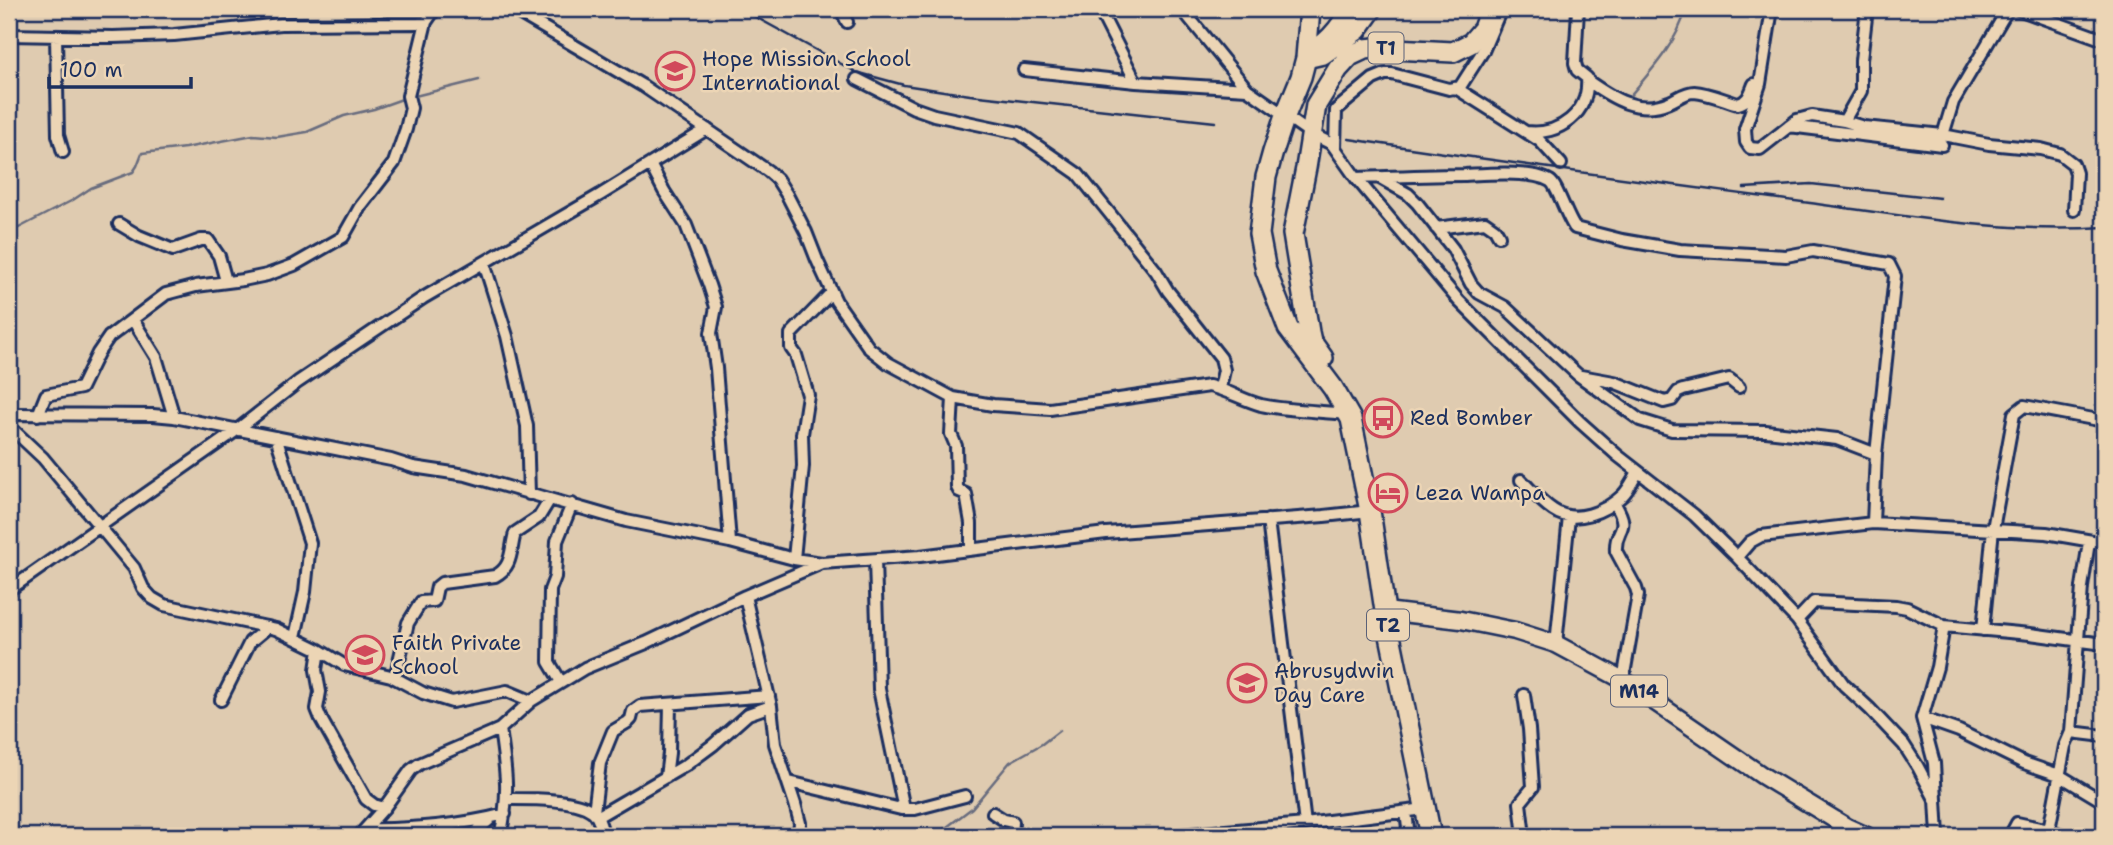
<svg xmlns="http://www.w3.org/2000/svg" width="2113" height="845" viewBox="0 0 2113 845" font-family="'Shantell Sans',sans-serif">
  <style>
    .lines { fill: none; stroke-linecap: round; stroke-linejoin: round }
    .stream { stroke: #686c7e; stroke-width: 2.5 }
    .street-casing { stroke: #1b2f5e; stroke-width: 16 }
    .primary-casing { stroke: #1b2f5e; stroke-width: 21 }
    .highway-casing { stroke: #1b2f5e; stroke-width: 24 }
    .street { stroke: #ecd5b5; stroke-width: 10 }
    .primary { stroke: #ecd5b5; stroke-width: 16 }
    .highway { stroke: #ecd5b5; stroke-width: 19 }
    .rail { stroke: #1b2f5e; stroke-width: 2.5 }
    .labels { text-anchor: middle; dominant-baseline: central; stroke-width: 5; stroke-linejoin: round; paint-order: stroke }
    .shield { fill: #ecd5b5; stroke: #5a6178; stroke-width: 2 }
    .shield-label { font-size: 19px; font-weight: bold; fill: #1b2f5e }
    .poi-label { font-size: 21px; fill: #1b2f5e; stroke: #ecd5b5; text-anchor: start }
  </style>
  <rect width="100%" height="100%" fill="#dfcbb0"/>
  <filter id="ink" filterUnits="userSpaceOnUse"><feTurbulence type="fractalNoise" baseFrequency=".0143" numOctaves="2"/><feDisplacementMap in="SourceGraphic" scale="14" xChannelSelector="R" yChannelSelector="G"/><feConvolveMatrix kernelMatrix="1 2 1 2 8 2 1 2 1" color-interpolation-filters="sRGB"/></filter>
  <g filter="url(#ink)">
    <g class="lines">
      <path class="stream" d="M411 97 479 80
        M1628 98C1651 71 1677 43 1686 9
        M9 233 73 200 91 188 133 172 137 166 142 153 185 148 253 135 277 137 307 132 344 116 374 109 405 98
        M935 836 972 808 1010 762 1042 744 1060 730"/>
      <defs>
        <path id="street" d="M512 9 643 86 768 171 777 179 787 195 806 232 817 260 836 301 869 348 888 363 953 398 993 405 1050 409 1209 386C1227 390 1243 400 1261 405 1289 411 1320 411 1349 414
          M841 9 847 22
          M1099 9 1136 82
          M1182 9 1247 89 1310 133 1332 144 1356 178 1459 301 1580 422 1617 455 1694 515 1737 557 1797 620 1844 685 1870 709 1904 745 1918 767 1936 801
          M1772 9 1760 84 1745 129 1746 142 1750 148 1760 149 1797 120 1812 116 1844 121 1864 127 1943 135 1989 144 2041 149 2060 154 2073 164 2076 173 2074 210
          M2018 9 2104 40
          M9 35 113 37 174 35 281 24 419 23 426 22 435 9
          M56 36 58 135 63 152
          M1024 70 1136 82 1247 89
          M857 79 914 108 934 115 1019 133 1078 174 1156 271 1168 291 1221 358 1224 370 1220 388
          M1588 81C1612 98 1638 115 1669 102 1677 99 1685 92 1694 92 1709 93 1724 100 1738 104 1748 102 1750 94 1754 84
          M1456 88 1540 141 1561 164
          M1844 121 1861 91V60L1867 9
          M1789 126 1942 145
          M1526 132C1559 136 1590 113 1587 78L1577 70 1575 63 1578 9
          M1943 135 1953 102 2008 9
          M1335 148 1336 110 1373 79 1385 74H1392L1449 89 1460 87 1483 51 1501 9
          M650 164 664 191 686 225 709 285 716 307 711 333 716 368 730 542
          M1356 178C1392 177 1428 175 1465 175 1486 174 1532 170 1550 181 1557 185 1567 218 1575 228L1622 240 1680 250 1786 256 1813 251 1889 264 1895 276 1876 454 1873 523
          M1380 178 1408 194 1417 203 1453 249 1471 284 1479 293 1505 307 1578 375 1640 420 1672 430 1766 431 1837 439 1876 454
          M119 224 139 236 173 250 201 240H208L219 256 226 281
          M1436 228 1485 222 1495 229 1499 236
          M484 263 507 336 527 426 529 494
          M133 320 156 357 174 417
          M1581 376 1614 382 1664 402 1672 400 1678 392 1683 390 1729 379 1739 387
          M953 398 951 434 956 446 957 487 959 491 966 494 971 523V549
          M9 414 153 415 174 417 391 460 413 467 466 475 626 521 730 542 794 559 822 563 920 556 1106 533 1324 516 1370 511
          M38 415 46 395 81 388 98 353 109 337 166 294 196 286 243 280 267 275 294 265 343 237 360 207 394 163 406 129 411 108 408 96 426 22
          M9 426 43 458 134 568 143 588 152 598 164 605 276 629 319 650 344 665 391 676 423 693 452 702 507 691 531 701
          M276 437 310 543 305 592 295 637
          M1521 480C1531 490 1541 502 1553 510 1575 525 1605 512 1623 495 1629 489 1633 480 1638 472
          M1614 502C1633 533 1614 526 1616 551L1636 588 1638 595 1623 680
          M1268 520 1305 824
          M1737 557 1750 542 1761 536 1873 523 2046 533 2104 543
          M794 559 803 466 802 434 808 395 796 355 791 348V334L832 292
          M875 560 879 689 904 809
          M9 590 237 430 298 382 423 298 600 195 707 129
          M745 596 771 706 775 744 795 804 800 823 799 836
          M1797 620 1814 602 1896 606 1907 608 1944 626 2030 634 2104 644
          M1983 630 1993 529 2014 414 2024 406 2104 421
          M1556 644 1569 517
          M319 650 316 670 320 692 317 709 321 719 366 799 374 805 384 808
          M395 678 408 623 421 602 434 601 437 587 442 583 495 576C513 567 510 550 515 533L539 517 550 499
          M561 682 549 662 550 590 555 577 557 541 572 504
          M221 700 250 642 268 627
          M1922 718 1959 731 2024 763 2059 775 2104 802
          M500 729C506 770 510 795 500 836
          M2071 732 2104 736
          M666 777 669 753 670 704
          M789 782 901 809H915L965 796
          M507 799C528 799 575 798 592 811 599 816 601 828 604 836
          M594 812 600 763 613 731 628 722 631 719 633 711 640 706 769 696
          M1406 812 1409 836
          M993 813 1004 820 1013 822 1012 836
          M597 817 686 765 713 745 748 714 771 706
          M366 829C409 830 464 825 505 814
          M2049 830 2065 836
          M359 836 384 808 411 770 419 764 500 729 531 701 585 668 646 643 745 596 822 563
          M472 836 490 819
          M1167 836 1305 824 1425 809
          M1524 836 1520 803 1533 787 1529 729 1524 695
          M1938 836 1934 763 1922 718 1937 667 1944 626
          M2010 836 2017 823 2049 830 2065 746 2071 732 2082 587 2089 542"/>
        <path id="primary" d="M1385 611 1461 620 1515 631 1556 644 1623 680 1763 776 1847 827 1867 836"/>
        <path id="highway" d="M1310 9 1306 58 1323 54 1357 30 1372 9
          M1349 9C1342 30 1323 45 1306 58L1301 77 1285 116 1273 152 1266 177 1259 234 1266 271 1288 328 1333 388 1351 419 1370 511 1385 611 1431 836
          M1323 358 1311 341 1309 332 1293 234 1306 168 1316 105 1338 69 1350 56 1365 49 1375 48 1453 52 1471 43 1483 29 1490 9"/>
      </defs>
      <use href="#street" class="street-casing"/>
      <use href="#primary" class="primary-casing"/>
      <use href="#highway" class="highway-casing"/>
      <use href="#street" class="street"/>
      <use href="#primary" class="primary"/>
      <use href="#highway" class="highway"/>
      <path class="rail" d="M741 9 856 72 904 85 970 95 1215 122
        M1349 139C1502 162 1656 183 1810 203 1907 216 2006 234 2104 227
        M1744 188 1811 184 1940 198"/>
    </g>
  </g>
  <defs>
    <symbol id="school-ring" viewBox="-11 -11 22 22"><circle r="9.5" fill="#ecd5b5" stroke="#d1495b" stroke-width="1.5"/><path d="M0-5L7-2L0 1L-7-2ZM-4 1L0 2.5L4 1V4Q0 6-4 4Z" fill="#d1495b"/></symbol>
    <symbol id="bus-ring" viewBox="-11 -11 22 22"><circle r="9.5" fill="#ecd5b5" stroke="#d1495b" stroke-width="1.5"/><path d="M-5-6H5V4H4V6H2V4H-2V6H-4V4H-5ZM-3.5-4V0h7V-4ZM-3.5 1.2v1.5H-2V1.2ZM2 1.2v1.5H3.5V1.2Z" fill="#d1495b"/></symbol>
    <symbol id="hotel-ring" viewBox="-11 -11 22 22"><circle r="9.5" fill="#ecd5b5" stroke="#d1495b" stroke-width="1.5"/><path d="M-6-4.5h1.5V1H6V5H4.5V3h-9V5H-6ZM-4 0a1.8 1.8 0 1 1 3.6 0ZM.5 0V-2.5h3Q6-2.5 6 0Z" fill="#d1495b"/></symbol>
  </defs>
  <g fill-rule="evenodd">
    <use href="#school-ring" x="653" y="49" width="44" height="44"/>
    <use href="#bus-ring" x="1361" y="396" width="44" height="44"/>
    <use href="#hotel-ring" x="1366" y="471" width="44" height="44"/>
    <use href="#school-ring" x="343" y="633" width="44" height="44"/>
    <use href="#school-ring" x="1225" y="661" width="44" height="44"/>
  </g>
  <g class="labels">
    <g class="shield">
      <rect x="1368.5" y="32.5" width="35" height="31" rx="5"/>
      <rect x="1367" y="609.5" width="42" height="31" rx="5"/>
      <rect x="1611" y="675.5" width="56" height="31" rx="5"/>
    </g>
    <g class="shield-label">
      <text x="1386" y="48">T1</text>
      <text x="1388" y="625">T2</text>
      <text x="1639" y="691">M14</text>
    </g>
    <g class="poi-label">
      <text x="702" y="59">Hope Mission School<tspan x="702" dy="24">International</tspan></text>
      <text x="1410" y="418">Red Bomber</text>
      <text x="1415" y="493">Leza Wampa</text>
      <text x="392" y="643">Faith Private<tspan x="392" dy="24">School</tspan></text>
      <text x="1274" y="671">Abrusydwin<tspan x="1274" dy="24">Day Care</tspan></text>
    </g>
  </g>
  <rect width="2113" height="845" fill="none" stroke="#ecd5b5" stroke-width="35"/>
  <rect x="18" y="18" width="2078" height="810" fill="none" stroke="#1b2f5e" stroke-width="2.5" filter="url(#ink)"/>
  <path d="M49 77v10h142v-10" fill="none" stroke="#1b2f5e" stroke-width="3.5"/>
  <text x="60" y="77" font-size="21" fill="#1b2f5e" stroke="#ecd5b5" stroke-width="5" paint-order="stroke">100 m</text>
</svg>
